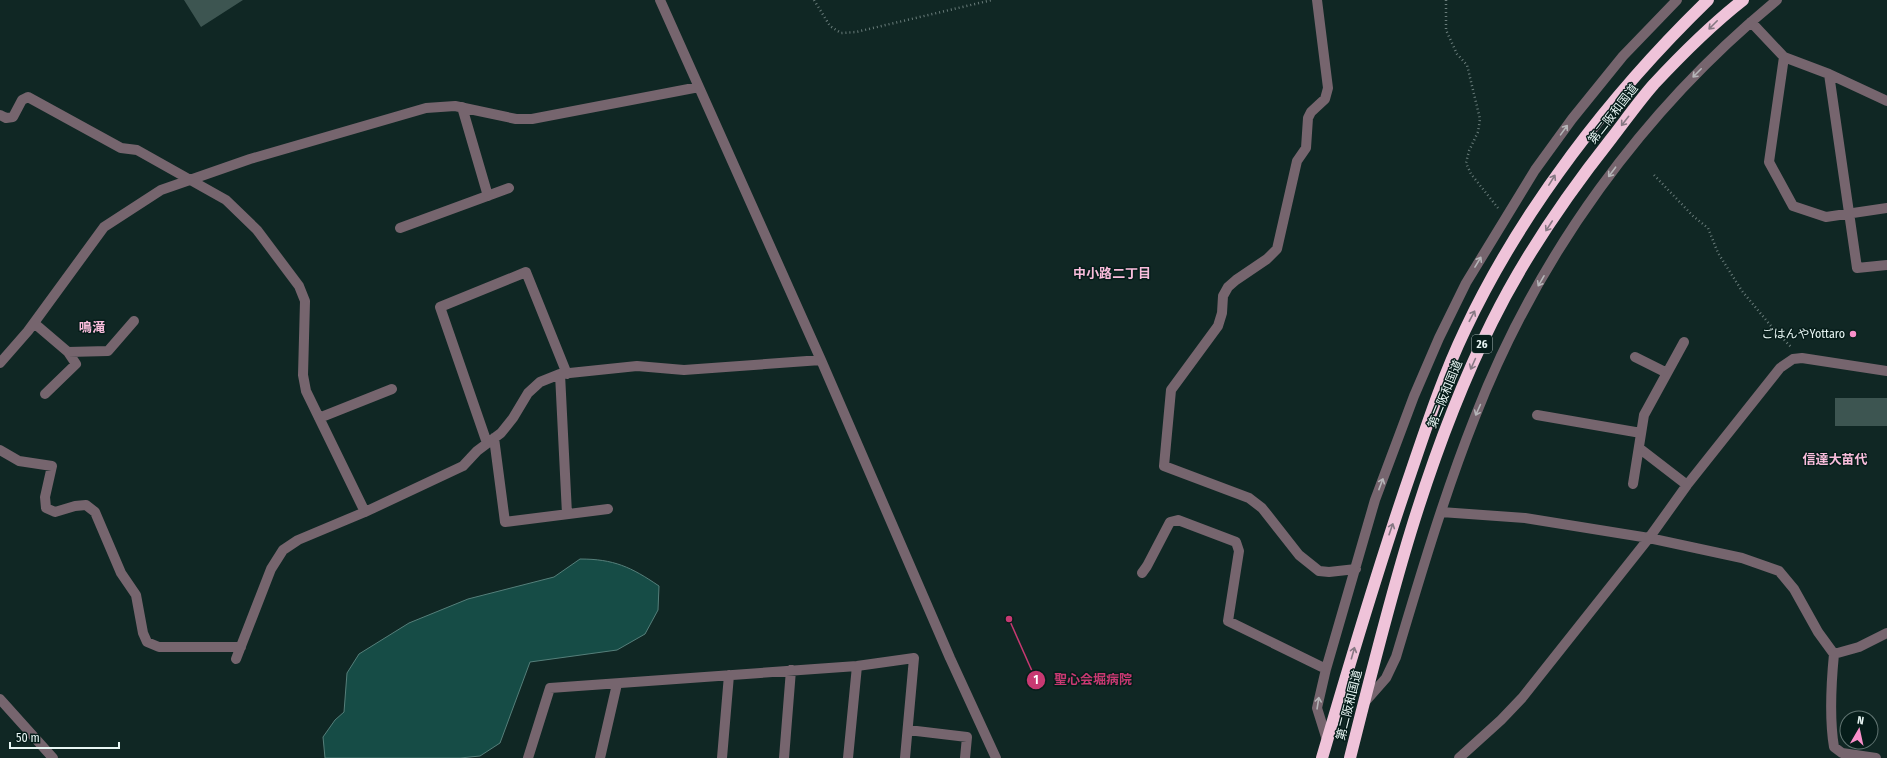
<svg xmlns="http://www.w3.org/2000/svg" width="1887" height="758" viewBox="0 0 1887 758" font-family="'Fira Sans Condensed','Noto Sans JP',sans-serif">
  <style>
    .water { fill: #164c46; stroke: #557f7a }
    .building { fill: #3d5551 }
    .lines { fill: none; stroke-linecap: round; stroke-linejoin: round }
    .path { stroke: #697c7a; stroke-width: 2.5; stroke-dasharray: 1 3; stroke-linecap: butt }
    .minor { stroke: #76656e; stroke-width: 10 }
    .highway { stroke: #efc3d9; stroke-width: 12 }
    .oneway { stroke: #867883 }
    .oneway2 { stroke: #b5b5b8 }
    .poi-dot { fill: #f98fca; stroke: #061d1a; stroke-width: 1.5 }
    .labels { text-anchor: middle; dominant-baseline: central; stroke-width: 3; stroke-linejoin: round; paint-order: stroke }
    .shield { fill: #061d1a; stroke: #a4b5b3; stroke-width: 1 }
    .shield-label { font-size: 11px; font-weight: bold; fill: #e8f6f4 }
    .street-label { font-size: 12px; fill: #e8f6f4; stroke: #061d1a }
    .poi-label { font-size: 12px; fill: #e8f6f4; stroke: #061d1a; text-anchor: end }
    .neighbourhood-label { font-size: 13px; font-weight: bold; fill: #f9bddc; stroke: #061d1a }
    .leader { fill: none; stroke: #c83972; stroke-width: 1.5 }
    .callout-dot { fill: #c83972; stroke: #061d1a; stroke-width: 1.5 }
    .mark-label { font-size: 12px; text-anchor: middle; font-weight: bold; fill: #fff }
    .callout-label { font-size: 13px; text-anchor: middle; font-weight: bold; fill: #c83972; stroke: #061d1a; stroke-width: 3; stroke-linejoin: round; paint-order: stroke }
  </style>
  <rect width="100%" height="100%" fill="#102724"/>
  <path class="water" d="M580 559C614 559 631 567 659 586L658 610 645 634 617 650 530 662 500 743 480 756 460 758H325L323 737 335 720 344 712 347 673 359 654 409 623 468 599 554 577Z"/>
  <path class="building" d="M184 0H243L201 27Z
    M1835 398H1887V426H1835Z"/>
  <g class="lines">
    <path class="path" d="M814 0 830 26 841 33 856 32 992 0
      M1446 0V30L1457 54 1467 65 1480 119 1478 132 1469 151 1466 163 1471 174 1498 208
      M1654 175 1693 216 1708 228 1718 253 1742 291 1771 326 1792 348"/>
    <path class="minor" d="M660 0 821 360 950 658 996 758
      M1317 0 1328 88 1325 99 1311 112 1308 118 1306 148 1297 161 1277 249 1267 259 1236 280 1228 287 1223 296 1222 313 1218 326 1171 390 1164 466 1249 498 1262 508 1299 555 1319 571 1329 572 1356 569
      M1751 22 1784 57 1829 74 1887 101
      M1784 57 1769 162 1793 206 1826 217 1887 208
      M1829 74 1857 268 1887 265
      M462 107 488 196
      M0 115 6 118 13 117 22 100 28 97 121 148 137 150 226 200 257 230 299 286 305 301 303 375 306 391 365 512
      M400 228 509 188
      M34 323 68 352 108 351 134 321
      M1635 357 1667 373
      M0 363 28 331 104 227 161 190 250 159 426 108 455 106 516 119H532L699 87
      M560 374 567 514
      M45 394 76 364 68 352
      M1537 415 1641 433
      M319 418 392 389
      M494 438 505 522 608 509
      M487 443 440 307 526 272 567 374
      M1639 448 1687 485
      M0 450 19 461 52 466 45 497 46 508 55 512 75 506 86 505 95 512 121 573 136 595 143 633 147 642 159 647H241
      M1633 484 1644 415 1684 342
      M1441 512 1525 518 1649 538 1742 558 1779 571 1794 589 1818 632 1834 654 1859 647 1887 633
      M1142 573 1147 566 1170 522 1178 520 1236 542 1239 551 1228 621 1326 669
      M1834 654C1831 685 1829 717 1834 747L1842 753 1876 758
      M236 659 271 569 283 550 298 540 365 512 463 466 477 451 501 433 513 418 528 393 540 382 560 374 637 366 684 370 821 360
      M0 699 53 758
      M1364 703 1386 678 1396 657C1420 577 1444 495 1475 417 1538 255 1643 110 1777 0
      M908 730 967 737 965 758
      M1327 740 1317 708 1326 669 1375 500 1414 396 1439 338 1466 283 1535 170 1572 119 1623 56 1677 0
      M528 758 550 688 857 666 914 658 905 758
      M600 758 617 684
      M722 758 729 675
      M784 758 791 670
      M848 758 857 666
      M1459 758 1501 720 1522 698 1649 538 1687 485 1780 368 1793 359 1802 358 1887 371"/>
    <path class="highway" d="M1322 758C1350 662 1378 567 1411 472 1427 425 1443 376 1465 330 1522 209 1612 93 1708 0
      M1350 758C1387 610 1424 459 1492 322 1524 257 1566 196 1611 139 1625 121 1639 101 1654 84 1682 54 1711 25 1743 0"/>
  </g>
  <defs><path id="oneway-shaft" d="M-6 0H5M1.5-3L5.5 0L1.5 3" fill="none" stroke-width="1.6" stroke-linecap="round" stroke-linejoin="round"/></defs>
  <g class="oneway">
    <use href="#oneway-shaft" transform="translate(1713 25) rotate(135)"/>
    <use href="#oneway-shaft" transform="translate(1625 121) rotate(128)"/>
    <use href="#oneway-shaft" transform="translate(1552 180) rotate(-58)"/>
    <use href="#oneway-shaft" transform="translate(1549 226) rotate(123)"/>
    <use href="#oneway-shaft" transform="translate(1472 316) rotate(-62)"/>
    <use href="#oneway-shaft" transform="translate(1473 364) rotate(114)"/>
    <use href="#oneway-shaft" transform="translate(1391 529) rotate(-71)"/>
    <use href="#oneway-shaft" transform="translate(1353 653) rotate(-74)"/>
  </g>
  <g class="oneway2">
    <use href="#oneway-shaft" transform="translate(1697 73) rotate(135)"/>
    <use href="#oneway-shaft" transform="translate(1564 130) rotate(-54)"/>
    <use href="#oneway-shaft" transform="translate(1612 172) rotate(127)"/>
    <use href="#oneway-shaft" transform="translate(1478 262) rotate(-59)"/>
    <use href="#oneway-shaft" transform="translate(1541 281) rotate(120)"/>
    <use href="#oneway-shaft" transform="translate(1478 410) rotate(114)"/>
    <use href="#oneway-shaft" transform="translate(1381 484) rotate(-69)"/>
    <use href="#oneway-shaft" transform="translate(1318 703) rotate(-81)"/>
  </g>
  <circle class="poi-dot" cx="1853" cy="334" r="4"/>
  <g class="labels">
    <rect class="shield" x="1472" y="335" width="20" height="18" rx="3"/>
    <g class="shield-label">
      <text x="1482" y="344">26</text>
    </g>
    <g class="street-label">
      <text transform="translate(1613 114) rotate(-52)">第二阪和国道</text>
      <text transform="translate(1445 394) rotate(-68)">第二阪和国道</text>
      <text transform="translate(1349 705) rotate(-76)">第二阪和国道</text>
    </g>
    <g class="poi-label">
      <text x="1845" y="334">ごはんやYottaro</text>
    </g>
    <g class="neighbourhood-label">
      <text x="1112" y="273">中小路二丁目</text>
      <text x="92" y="327">鳴滝</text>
      <text x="1835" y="459">信達大苗代</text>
    </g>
  </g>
  <path class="leader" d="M1009 619L1036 680"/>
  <g class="callout-dot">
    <circle cx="1009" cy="619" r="4"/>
    <circle cx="1036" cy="680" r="10"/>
  </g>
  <g class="mark-label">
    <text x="1036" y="684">1</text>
  </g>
  <g class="callout-label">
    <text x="1093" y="684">聖心会堀病院</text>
  </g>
  <g transform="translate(1859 730) rotate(9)"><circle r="19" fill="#061d1a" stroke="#607471"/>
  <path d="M0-3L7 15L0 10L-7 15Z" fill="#f98fca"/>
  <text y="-6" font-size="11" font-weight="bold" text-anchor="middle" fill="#e8f6f4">N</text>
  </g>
  <path d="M10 742v6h109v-6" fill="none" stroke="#e8f6f4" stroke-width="2"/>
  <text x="16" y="742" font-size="12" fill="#e8f6f4" stroke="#061d1a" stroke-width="3" paint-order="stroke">50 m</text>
</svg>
